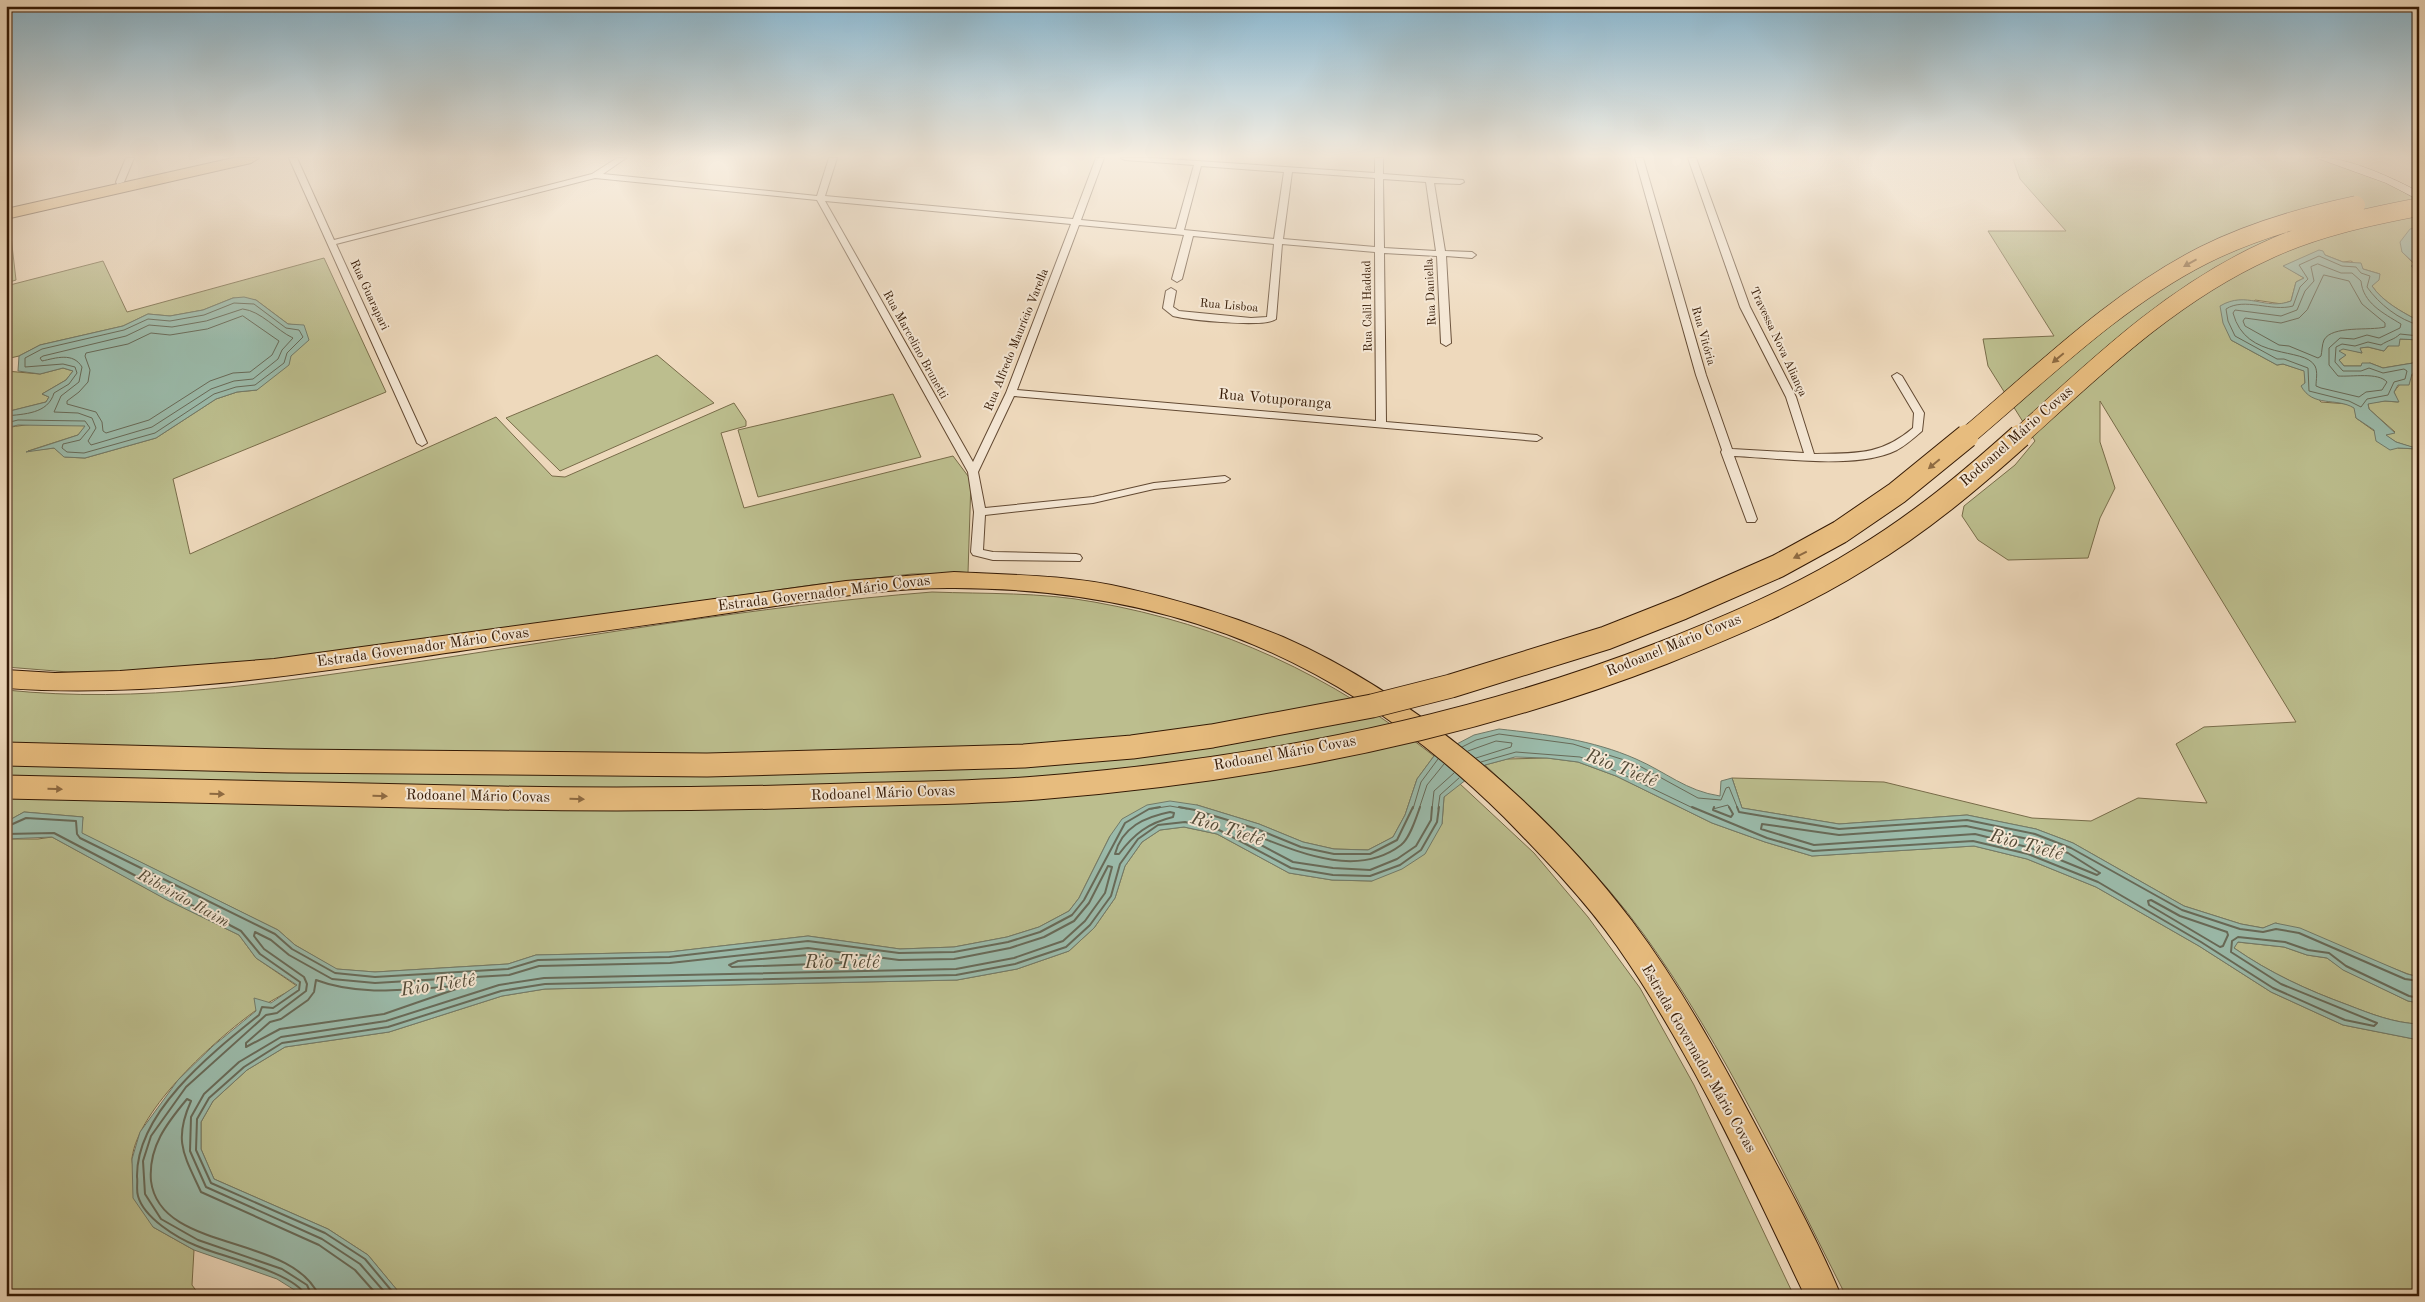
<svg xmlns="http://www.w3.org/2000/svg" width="2425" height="1302" viewBox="0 0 2425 1302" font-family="'Old Standard TT',serif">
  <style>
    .green { fill: #bcbe8e; stroke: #786c49 }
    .water { fill: #9bbbab; stroke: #727a68 }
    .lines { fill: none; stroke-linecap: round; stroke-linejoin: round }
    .shore-far1 { stroke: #686a58; stroke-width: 1 }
    .shore { stroke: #686a58; stroke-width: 2 }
    .street-casing { stroke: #624932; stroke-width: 2 }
    .secondary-casing { stroke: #341904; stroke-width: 1 }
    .highway-casing { stroke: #341904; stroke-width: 2 }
    .street { fill: #f4e6d3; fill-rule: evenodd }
    .secondary { fill: #f4e6d3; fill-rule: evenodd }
    .highway { fill: #e7bc7e; fill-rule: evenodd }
    .highway-bridge-far1-casing { stroke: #341904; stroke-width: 19; stroke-linecap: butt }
    .highway-bridge-casing { stroke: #341904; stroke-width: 25; stroke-linecap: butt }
    .highway-bridge-far1 { stroke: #e7bc7e; stroke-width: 18 }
    .highway-bridge { stroke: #e7bc7e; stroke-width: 23 }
    .oneway { fill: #8e6a41 }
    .labels { text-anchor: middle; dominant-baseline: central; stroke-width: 4; stroke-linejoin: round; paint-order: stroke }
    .far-street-label { font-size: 12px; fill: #341904; stroke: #f4e6d3 }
    .street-label { font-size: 15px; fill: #341904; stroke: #f4e6d3 }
    .water-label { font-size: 16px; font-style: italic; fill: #534a36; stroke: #f4e6d3 }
    .near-water-label { font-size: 19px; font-style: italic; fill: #534a36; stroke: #f4e6d3 }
  </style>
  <rect width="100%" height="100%" fill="#eed9bc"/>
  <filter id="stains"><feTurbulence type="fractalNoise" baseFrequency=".004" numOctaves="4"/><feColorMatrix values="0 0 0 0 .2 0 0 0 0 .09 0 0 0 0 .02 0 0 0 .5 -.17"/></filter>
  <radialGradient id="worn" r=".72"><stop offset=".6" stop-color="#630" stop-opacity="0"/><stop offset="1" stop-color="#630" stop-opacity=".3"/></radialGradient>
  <path class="green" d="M2041 158H2320L2390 184 2419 201V227L2410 230 2402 252 2415 265 2412 266 2419 272V321C2402 312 2383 302 2372 286L2380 274 2363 269 2351 261 2343 262 2325 255 2284 266 2304 278 2296 282 2291 301 2282 304 2255 300 2231 340 2277 365 2283 364 2305 371V383L2321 402 2348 404 2355 408 2356 418 2398 448 2417 449 2396 442 2385 435 2395 432 2369 409 2368 403 2385 401 2398 402 2394 392C2400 383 2408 375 2419 373V977L2408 974 2276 923 2263 928 2241 924 2184 906 2073 843 2036 829 1967 815 1839 824 1742 808 1732 778 1884 782 2032 818 2091 821 2138 798 2207 803 2176 744 2204 727 2296 722 2100 401V442L2115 488 2100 518 2088 558 2008 560 1978 540 1962 516 1964 506 2015 465 2035 441 1988 366 1983 339 2054 336 1988 231H2066L2020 179 2013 159Z
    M9 219 16 280 6 283V220Z
    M324 258 386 392 173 479 190 554 496 417 552 476 565 477 734 403 746 421V426L721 433 744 508 953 456 971 480 968 573 912 574 812 585 321 656 130 672H68L6 667V428C30 423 62 422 86 426L78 435 28 451 54 448 65 457 85 458 156 438 216 399 237 392 257 390 291 356 303 326 288 324 256 300 233 298 203 310 170 316 148 314 123 326 40 345 19 356 6 359V286L103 261 127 312Z
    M2400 339 2419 340V362L2383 368 2370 363 2361 366H2344L2339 360 2345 355 2338 351 2343 348 2362 353 2359 348 2368 347 2384 351 2388 346Z
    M657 355 714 403 560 471 506 418Z
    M63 368 73 371 66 380 42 394 49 397 46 402 6 412V371L40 374Z
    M893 394 921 457 758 497 738 430Z
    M932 592C986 594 1041 592 1094 602 1224 625 1330 675 1434 756L1417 779 1405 815 1393 837 1368 850 1334 849 1303 842 1259 824 1197 805 1110 836 1079 898 1069 911 1039 927 1007 937 954 947 900 949 808 936 669 952 536 955 508 964 375 972 336 969 295 945 278 930 81 833 83 817 24 812 6 822V690C139 704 272 683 403 664 579 638 755 606 932 592Z
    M1547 758 1578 762 1616 776 1712 823 1765 842 1812 856 1974 846 2027 859 2096 887 2199 946 2271 992 2343 1025 2419 1040V1296H1846C1784 1174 1725 1048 1645 936 1599 872 1542 818 1485 765L1507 759Z
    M1459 783 1534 853 1588 917 1640 988 1694 1085 1794 1296H402L368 1255 328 1229 214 1179 201 1149V1122L213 1101 247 1070 285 1047 389 1032 502 996 545 989 957 980 1017 969 1069 951 1094 928 1115 898 1125 866 1142 842 1160 830 1184 827 1217 834 1289 873 1332 880 1372 881 1442 824 1444 797Z
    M52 837 166 899 239 935 256 958 297 986C283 995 268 1002 255 1011 216 1039 138 1109 132 1158 131 1169 148 1214 153 1227L194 1250 192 1285 200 1296H6V839H38Z
    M2237 942 2284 947 2307 955 2327 958 2344 970 2408 1001 2419 1003V1024C2394 1023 2371 1014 2348 1005 2307 990 2270 973 2234 948Z"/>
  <path class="water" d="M2419 227V272L2411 266 2415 264 2402 252 2400 242 2410 229Z
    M2319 250 2323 251 2325 255 2343 262 2361 263 2363 269 2380 274 2379 280 2372 286C2383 302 2402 312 2419 321V340L2400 339 2399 346H2388L2384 351 2368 347 2360 348 2362 353 2343 349 2339 351 2346 355 2339 360 2344 366H2361L2362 363H2370L2383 368 2419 362V373L2412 374 2409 385H2398L2394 392 2399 402 2385 401 2368 404 2369 409 2395 433 2386 435 2396 442 2419 449 2398 448 2390 450 2376 441 2374 430 2356 418 2354 408C2336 397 2313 408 2301 386L2305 383 2304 371 2283 364 2277 365 2231 340 2223 323 2220 306C2247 290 2265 311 2291 301L2296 282 2304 278 2283 266Z
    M244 297 256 300 288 324 304 325 309 340 291 356 289 365 257 390 237 392 216 399 156 438 85 458 64 457 54 448 26 452 78 435 85 426 18 425 6 428V412L46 402 49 397 42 394 66 380 73 371 63 368 40 374 18 371 19 356 40 345 123 326 148 314 170 316 203 310 233 298Z
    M1499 729C1545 734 1593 740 1636 759 1666 772 1686 791 1720 796L1721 781 1732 778 1742 808 1839 824 1967 815 2036 829 2073 843 2184 906 2241 924 2263 928 2275 923 2300 928 2407 974 2419 977V1003L2408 1001 2343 970 2327 958 2307 955 2284 947 2238 942 2234 948C2270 973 2307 990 2348 1005 2371 1014 2394 1023 2419 1024V1040L2343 1025 2271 992 2199 946 2096 887 2027 859 1974 846 1812 856 1765 842 1712 823 1616 776 1578 762 1547 758 1515 757 1485 765 1444 797 1442 824 1425 854 1402 869 1372 881 1332 880 1289 873 1217 834 1184 827 1160 830 1142 842 1125 866 1115 898 1094 928 1069 951 1017 969 957 980 545 989 502 996 389 1032 285 1047 247 1070 213 1101 201 1122V1149L214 1179 328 1229 368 1255 402 1296H304L277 1279 194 1250 153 1227 133 1198 132 1159 140 1132 178 1080 213 1046 256 1011 254 998 271 1003 297 985 256 958 239 935 167 900 52 837 6 839V822L24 812 83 817 82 833 278 930 295 945 337 969 375 972 508 964 536 955 669 952 808 936 900 949 954 947 1007 937 1039 927 1069 911 1079 898 1110 836 1122 819 1147 805 1170 801 1197 805 1259 824 1303 842 1334 849 1368 850 1393 837 1405 815 1417 779 1434 756 1474 735Z"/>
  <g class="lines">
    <path class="shore-far1" d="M2318 264 2341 273H2352L2361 281C2363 303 2383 313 2401 324L2400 328 2379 338 2367 335 2354 339 2340 338 2329 348V365L2338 376C2352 377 2378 372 2387 382L2382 390 2366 392 2359 397 2321 388 2316 386C2316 380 2318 372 2315 366 2304 346 2246 362 2233 313L2235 310 2281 316 2297 310 2305 291 2314 281 2311 267Z
      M2324 275 2349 281 2362 304 2385 323V327C2370 331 2332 325 2324 340 2322 344 2322 352 2321 356L2318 358 2289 346 2279 345 2245 326 2243 321 2245 318 2281 323 2299 318 2307 310Z
      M243 309C261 311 276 330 293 338L282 350 278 359 253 379 234 381 211 389 152 427 91 445 88 441 96 428 92 418 78 413 54 412 61 396 79 382 82 367C73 352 56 358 42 361L40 358 43 356 126 336 149 325 172 327 206 321Z
      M243 316 279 341 272 355 250 372 233 373 210 381 149 420 106 433 103 431 102 422 96 412 67 404V401L79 392 88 382 90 370 85 356 86 353 128 344 151 333 170 335 207 329Z
      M2419 325C2399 320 2379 304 2367 287L2370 276 2361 273 2356 267 2342 266 2319 256 2299 265 2308 279 2300 287 2293 306C2272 312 2244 297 2226 309L2228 321 2235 336 2277 359H2284L2308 368 2309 391 2349 401 2361 407 2367 399 2388 395 2394 382 2405 379 2407 371 2404 369 2383 373 2369 368 2361 371H2343L2335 362 2336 347 2342 344 2355 346 2368 342 2381 345C2388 340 2394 340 2400 334L2419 336
      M6 416C24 414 48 414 54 393L69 384 77 373 75 367 63 364 25 367V358L42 349 124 330 148 319 170 321 204 315 234 303 254 304 286 328 299 330 303 337 287 353 284 363 255 385 236 387 214 394 155 433 84 453 67 452 62 448 63 444 80 440 90 428 85 421 18 420 6 423
      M1462 747 1476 740 1499 734 1573 744 1634 763 1698 798 1721 800 1726 788 1729 787 1738 809
      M1468 751 1496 741 1512 743 1511 747 1476 758
      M1481 762 1516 752 1580 757 1618 772 1695 809
      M1151 809 1170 806 1187 809
      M1413 809 1421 782 1438 759
      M1419 809 1427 785 1444 764
      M1432 809 1434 791 1454 773
      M1438 809 1440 795 1459 778
      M1713 809 1728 805 1730 809"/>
    <path class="shore" d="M1179 807 1195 810 1257 829 1301 847 1334 854H1370L1397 840 1413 807
      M1420 807C1416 818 1410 838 1401 845 1355 880 1294 850 1247 832L1244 836 1293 862 1333 868 1370 870 1397 859 1416 846 1431 820 1432 807
      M1692 807 1767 838 1813 851 1973 841 2028 854 2098 882 2201 942 2273 988 2345 1020 2374 1026 2377 1023 2281 984 2231 952 2232 941 2238 937 2285 942 2308 950 2329 953 2346 966 2409 996 2419 998
      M1714 807 1713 810 1731 817 1733 814 1729 807
      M1737 807 1739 812 1839 829 1967 820 2035 834 2071 848 2182 910 2240 929 2263 932 2276 929 2299 933 2405 979 2419 981
      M1170 812 1174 813 1173 817C1148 823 1134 834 1119 854H1115C1122 827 1145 817 1170 812Z
      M1762 824 1839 835 1966 826 2033 840 2068 853 2100 873 2097 875 2031 848 1975 834 1814 845 1761 829Z
      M6 827 26 818 76 821 77 834 80 838 275 934 292 949 335 973 375 977 508 969 538 960 669 957 808 941 899 953 954 952 1008 942 1040 932 1072 915 1084 900 1125 823 1149 809 1160 807
      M6 834 54 833 241 931 260 954 300 982 299 990 273 1008 262 1007 259 1015C213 1052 136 1112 137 1177 138 1182 136 1190 138 1196 144 1218 177 1238 197 1246 222 1257 294 1272 306 1296
      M2151 900 2180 916 2227 932 2228 935 2223 946 2220 947 2149 905 2148 901Z
      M808 955 840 960 842 963 732 967 729 965 738 961Z
      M316 980C361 997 410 989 457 986L459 988 384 1014 280 1029 246 1047V1043L270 1022 281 1019 308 1000 314 992Z
      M312 1296 307 1285 282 1269 198 1240 161 1219 145 1194 143 1161 151 1136 186 1087 266 1015 277 1013 306 991 307 984 304 977 264 949 254 936 255 932 271 940 289 955 332 979 375 983 509 975 539 966 670 963 808 948 899 960 954 959 1010 948 1044 937 1074 921 1089 903 1108 866 1112 867 1105 893 1085 921 1063 941 1014 958 956 969 544 978 499 985 386 1021 281 1037 239 1062 204 1094 191 1117 190 1151 206 1187 322 1239 360 1264 388 1296
      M319 1296C291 1233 160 1253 151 1181 148 1147 167 1123 187 1099L191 1101C173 1141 184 1155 201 1192L319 1245 355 1270 378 1296
      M396 1296 365 1259 325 1233 211 1183 196 1150 197 1119 209 1098 244 1067 282 1043 388 1027 501 991 545 984 956 975 1015 964 1066 947 1090 925 1111 896 1120 864 1138 839 1158 825 1185 822 1219 830 1291 868 1333 875 1370 876 1400 865 1421 850 1437 822 1439 807"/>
    <defs>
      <path id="street" d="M126 158H134L124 182 117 184 116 182Z
        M289 158H297L334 240 592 174 617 158H626L603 174 817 196 829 158H837L825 196 1073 219 1096 158H1104L1081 220 1176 229 1194 165 1125 160 1121 158H1152L1375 173V158H1383V174L1463 180 1464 182 1460 184 1434 183 1445 251 1472 252 1476 255 1472 258 1446 256 1451 343 1446 346 1441 343 1437 256 1384 253 1386 422 1537 435 1542 438 1537 441 1014 396 978 472 985 508 1093 497 1154 483 1225 476 1230 479 1225 482 1154 489 1093 503 985 515 983 550 993 552 1076 554 1080 555 1082 558 1080 561 993 560 973 555 971 552 974 512 968 472 817 200 595 178 336 244 427 443 422 446 417 443ZM1201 166 1284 172 1274 239 1184 230ZM1292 172 1375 178V247L1283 239ZM1383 179 1426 182 1436 251 1384 248ZM825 201 1071 224 1006 393 973 462ZM1079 225 1184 235 1172 279 1177 282 1182 279 1193 236 1274 244 1267 317 1251 318 1179 311 1173 307 1176 291 1171 288 1166 291 1163 308 1173 316C1189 320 1265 328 1276 319L1282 244 1375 252 1376 421 1017 390Z
        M1635 158H1643L1706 375 1732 449 1804 453 1786 397 1740 307 1688 158H1696L1750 307 1796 397 1814 454C1855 453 1880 456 1913 428L1914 413 1892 376 1897 373 1902 376 1924 413 1922 431C1914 438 1906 445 1897 450 1857 470 1779 458 1734 456L1757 519 1755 522H1747L1721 452 1722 450 1696 375Z"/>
      <path id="secondary" d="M2317 158C2344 155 2395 179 2419 192V200L2386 183Z"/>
      <path id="highway" d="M233 158H259L251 163 6 219V209Z
        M954 572C1011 575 1069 575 1125 588 1179 600 1232 616 1283 637 1413 694 1547 808 1632 921 1680 985 1719 1056 1756 1126 1785 1181 1817 1238 1841 1296H1805C1748 1177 1693 1055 1617 946 1584 899 1544 858 1504 817 1347 662 1177 589 955 588 884 587 812 601 742 611 664 623 586 633 508 644 346 667 170 700 6 688V670L55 673 120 671 274 659 846 581Z"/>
    </defs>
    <use href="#street" class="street-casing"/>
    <use href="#secondary" class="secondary-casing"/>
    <use href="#highway" class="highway-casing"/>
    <use href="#street" class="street"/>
    <use href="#secondary" class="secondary"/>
    <use href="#highway" class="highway"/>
    <defs>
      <path id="highway-bridge-far1" d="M1966 437C2042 373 2115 300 2204 255 2252 231 2304 216 2356 205
        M2019 437C2095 368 2171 294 2266 251 2315 228 2367 217 2419 207"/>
      <path id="highway-bridge" d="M6 754 288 761 707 765 1024 756 1132 747 1212 736 1372 706 1451 686 1606 638 1682 608 1778 566 1840 532 1897 493 1967 436
        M6 787C171 792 336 795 501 798 617 800 732 799 848 795 911 793 974 793 1037 788 1251 771 1463 731 1663 653 1731 626 1800 597 1862 558 1920 523 1970 481 2020 436"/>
    </defs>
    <use href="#highway-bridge-far1" class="highway-bridge-far1-casing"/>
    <use href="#highway-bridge" class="highway-bridge-casing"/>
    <use href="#highway-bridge-far1" class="highway-bridge-far1"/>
    <use href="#highway-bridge" class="highway-bridge"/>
  </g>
  <defs><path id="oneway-solid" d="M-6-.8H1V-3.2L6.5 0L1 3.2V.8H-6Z" transform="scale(1.25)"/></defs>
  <g class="oneway">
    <use href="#oneway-solid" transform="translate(2190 263) rotate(151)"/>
    <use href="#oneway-solid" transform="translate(2058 358) rotate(140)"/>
    <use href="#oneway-solid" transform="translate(1934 464) rotate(140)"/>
    <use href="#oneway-solid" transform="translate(1800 555) rotate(154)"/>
    <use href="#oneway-solid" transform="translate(55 789) rotate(2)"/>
    <use href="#oneway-solid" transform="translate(217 794) rotate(2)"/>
    <use href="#oneway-solid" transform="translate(380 796) rotate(1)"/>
    <use href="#oneway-solid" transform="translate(577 799) rotate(1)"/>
  </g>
  <linearGradient id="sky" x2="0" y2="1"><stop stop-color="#89b7d0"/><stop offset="0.46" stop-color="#f7eee1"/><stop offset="1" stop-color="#f7eee1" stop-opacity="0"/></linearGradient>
  <rect width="2425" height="340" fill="url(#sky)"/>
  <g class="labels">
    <g class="far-street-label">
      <text transform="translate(1431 292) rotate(-93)">Rua Daniella</text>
      <text transform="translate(369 295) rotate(65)">Rua Guarapari</text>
      <text transform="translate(1229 306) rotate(5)">Rua Lisboa</text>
      <text transform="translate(1368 306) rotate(-91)">Rua Calil Haddad</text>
      <text transform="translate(1703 336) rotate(74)">Rua Vitória</text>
      <text transform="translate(1017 340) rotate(-68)">Rua Alfredo Maurício Varella</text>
      <text transform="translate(1778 342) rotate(65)">Travessa Nova Aliança</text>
      <text transform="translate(915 345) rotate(61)">Rua Marcelino Brunetti</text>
    </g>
    <g class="street-label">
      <text transform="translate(1275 400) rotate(5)">Rua Votuporanga</text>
      <text transform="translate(2017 437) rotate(-41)">Rodoanel Mário Covas</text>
      <text transform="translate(824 594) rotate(-7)">Estrada Governador Mário Covas</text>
      <text transform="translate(1674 646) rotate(-22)">Rodoanel Mário Covas</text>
      <text transform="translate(423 648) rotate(-8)">Estrada Governador Mário Covas</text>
      <text transform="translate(1285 754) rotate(-10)">Rodoanel Mário Covas</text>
      <text transform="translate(883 794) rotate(-2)">Rodoanel Mário Covas</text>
      <text transform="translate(478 797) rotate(1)">Rodoanel Mário Covas</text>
      <text transform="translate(1698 1059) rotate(60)">Estrada Governador Mário Covas</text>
    </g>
    <g class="water-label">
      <text transform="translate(183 899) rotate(29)">Ribeirão Itaim</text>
    </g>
    <g class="near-water-label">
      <text transform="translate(1621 769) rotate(21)">Rio Tietê</text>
      <text transform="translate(1227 830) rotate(18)">Rio Tietê</text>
      <text transform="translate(2026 846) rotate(15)">Rio Tietê</text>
      <text x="842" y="963">Rio Tietê</text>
      <text transform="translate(438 986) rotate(-8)">Rio Tietê</text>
    </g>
  </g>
  <rect width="2425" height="1302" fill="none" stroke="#eed9bc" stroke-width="25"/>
  <rect x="8" y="8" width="2410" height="1287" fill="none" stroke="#341904" stroke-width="2.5"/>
  <rect x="12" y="12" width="2400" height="1277" fill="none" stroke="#341904"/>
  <rect width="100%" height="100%" filter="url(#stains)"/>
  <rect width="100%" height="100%" fill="url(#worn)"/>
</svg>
